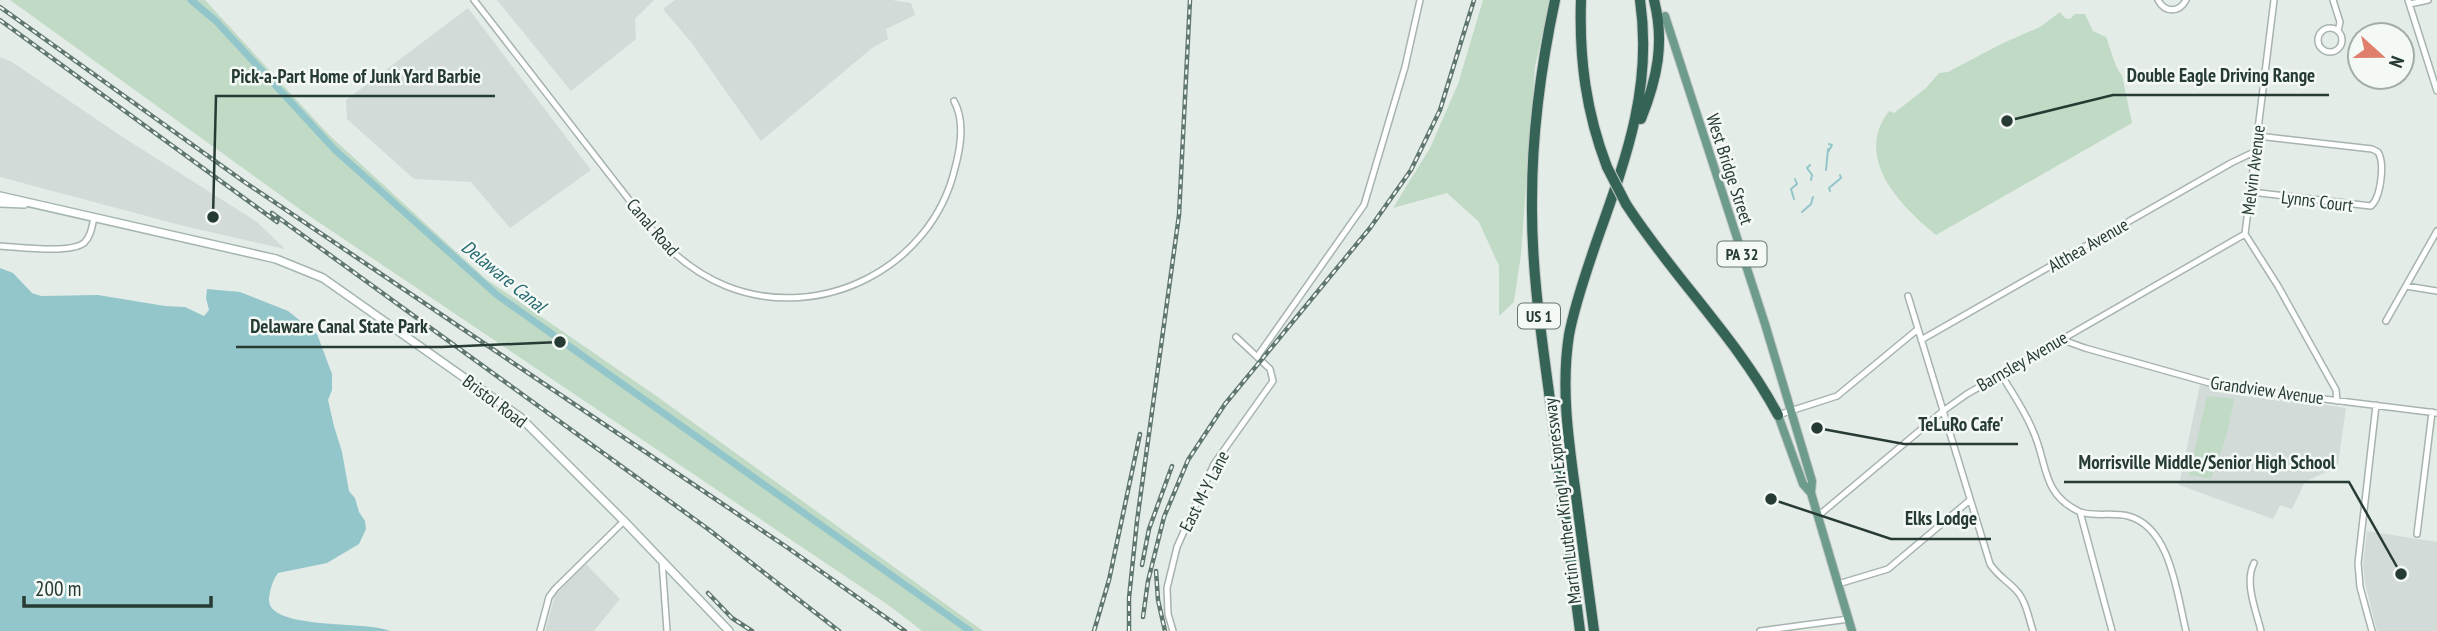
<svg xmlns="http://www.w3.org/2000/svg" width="2437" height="631" viewBox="0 0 2437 631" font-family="'PT Sans Narrow',sans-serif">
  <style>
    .built { fill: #d2dbd7 }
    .green { fill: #c0dac5 }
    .water { fill: #93c6ca }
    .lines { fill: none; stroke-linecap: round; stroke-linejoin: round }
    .stream { stroke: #93c6ca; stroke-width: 2 }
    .canal { stroke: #93c6ca; stroke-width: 7 }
    .street-casing { stroke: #a7b3ae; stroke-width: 8 }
    .secondary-casing { stroke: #a4b6ae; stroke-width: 10 }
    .primary-casing { stroke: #c2c8c6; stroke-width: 10 }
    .highway-casing { stroke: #c2c8c6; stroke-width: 12 }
    .street { stroke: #fff; stroke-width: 5 }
    .secondary { stroke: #fff; stroke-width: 7 }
    .primary { stroke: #6e9c8c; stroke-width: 8 }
    .highway { stroke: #356456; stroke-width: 10 }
    .rail-casing { stroke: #60776f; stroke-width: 4.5 }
    .rail { stroke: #f4f9f6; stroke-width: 2; stroke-dasharray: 5; stroke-linecap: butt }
    .highway-bridge-casing { stroke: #c2c8c6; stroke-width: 12; stroke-linecap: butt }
    .highway-bridge { stroke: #356456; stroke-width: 10 }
    .labels { text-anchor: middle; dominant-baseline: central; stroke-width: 5; stroke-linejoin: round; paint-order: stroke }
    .shield { fill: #f4f9f6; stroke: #64746e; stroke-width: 2 }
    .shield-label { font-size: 16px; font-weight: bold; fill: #263b33 }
    .street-label { font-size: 18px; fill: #263b33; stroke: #f4f9f6 }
    .water-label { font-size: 19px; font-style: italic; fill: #276b70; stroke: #f4f9f6 }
    .leader { fill: none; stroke: #263b33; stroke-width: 2.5 }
    .callout-dot { fill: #263b33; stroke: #f4f9f6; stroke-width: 2.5 }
    .callout-label { font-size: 19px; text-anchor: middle; font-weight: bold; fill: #263b33; stroke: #f4f9f6; stroke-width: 5; stroke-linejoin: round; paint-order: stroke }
  </style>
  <rect width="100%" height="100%" fill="#e4ece8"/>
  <path class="built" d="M497 0H654L635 19 636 39 571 91Z
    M675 0H892L911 3 915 15 886 29 888 39 872 48 761 141 691 42 663 9Z
    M468 8 591 170 510 228 471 182 414 179 347 119 346 100Z
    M0 57 12 62 121 136 257 222 285 249 184 226 0 177Z
    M2200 385 2346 408 2338 466 2305 482 2292 509 2280 505 2273 519 2179 485Z
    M2367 531 2437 542V631H2377L2365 583 2363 564Z
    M586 564 620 599 594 631H545L555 595Z"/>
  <path class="green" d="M10 0H205L328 134 486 279 655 395 983 631H922L891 607 308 215Z
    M1483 0H1550L1535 67 1521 254 1514 302 1499 316V266L1479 222 1447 193 1393 208 1430 148 1458 84Z
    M2060 12 2065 18 2070 19 2075 14H2085L2093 31 2106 37C2110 47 2115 68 2122 75L2132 123 1936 235C1900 206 1853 158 1889 111L1894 113 1926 88 1939 73 1948 72 2001 44 2040 27Z
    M2207 396 2234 399 2227 434 2211 479 2189 475Z"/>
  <path class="water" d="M0 268 13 273 32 293 41 296 98 295 165 306 185 307 204 316 209 310 206 298 207 289 240 292 288 311 317 334 332 374V390L328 400 334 426 342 452 349 491 355 498 359 512 365 521 366 529 359 544 327 563 278 573C273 580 270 589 269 598 266 631 365 620 390 631H0Z"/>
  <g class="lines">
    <path class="stream" d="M1828 152 1832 145 1829 144
      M1810 165 1807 168 1812 175 1811 180
      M1826 170 1828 149
      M1830 191 1829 188 1841 178 1840 175
      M1794 199 1791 189 1797 184 1795 179
      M1802 212 1811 204 1813 197"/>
    <path class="canal" d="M191 0 216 21 335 150 497 295 970 631"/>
    <defs>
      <path id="street" d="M474 0 661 241C680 260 701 276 726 286 821 324 932 267 955 168 961 146 965 121 954 101
        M2158 0C2165 13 2179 13 2186 0
        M2274 0 2245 234 2278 286 2336 390 2337 401
        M2333 0 2340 22 2338 31
        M2408 0 2437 91
        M2410 4 2428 0
        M2318 40a12 12 0 1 1 24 0a12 12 0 1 1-24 0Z
        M2251 192 2371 206C2381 197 2385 163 2378 152L2372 149 2258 136
        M0 246C19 247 69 254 84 243 91 236 92 227 94 217
        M2406 286 2437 291
        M1908 296 1990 564C1997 575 2006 580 2015 589 2026 600 2028 616 2033 631
        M2386 321 2437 231
        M2060 339 2085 348 2220 386 2437 413
        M1921 340 2231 163 2256 151
        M1257 357 1364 205 1405 67 1420 0
        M2001 374C2012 393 2025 411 2033 431 2048 464 2041 494 2080 512L2112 631
        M1778 415 1837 396 1918 329
        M2080 512C2096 517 2112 512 2128 516 2171 527 2177 595 2186 631
        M1818 516 1943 411 1967 394 2245 234
        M2417 534 2432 412
        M662 561 667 631
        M2254 563C2244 583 2256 610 2261 631
        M1838 584 1888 569 1970 500
        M540 631 549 597 555 589 624 521
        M1173 631 1168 614 1167 588 1177 547 1214 464 1273 381 1270 369 1236 337
        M1760 631 1849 619
        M2372 631 2360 587 2358 563 2376 405"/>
      <path id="secondary" d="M0 196 276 259 323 278 520 417 624 521 729 631
        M0 203 24 204"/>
      <path id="primary" d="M1665 16 1765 324 1812 481 1811 493 1852 631
        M1778 415 1803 484 1811 493"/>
      <path id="highway" d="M1555 0C1541 66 1532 132 1532 199 1531 267 1541 333 1550 400 1560 477 1570 554 1580 631
        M1581 0C1579 59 1586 112 1607 167
        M1641 119C1657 79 1665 43 1654 0
        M1626 204C1673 277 1737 338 1778 415
        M1594 631C1588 583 1581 536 1575 488 1568 437 1561 386 1569 335 1575 303 1586 273 1596 243 1625 161 1653 89 1640 0"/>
    </defs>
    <use href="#street" class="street-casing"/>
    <use href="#secondary" class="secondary-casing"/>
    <use href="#primary" class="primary-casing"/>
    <use href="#highway" class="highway-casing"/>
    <use href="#street" class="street"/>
    <use href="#secondary" class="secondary"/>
    <use href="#primary" class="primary"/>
    <use href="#highway" class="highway"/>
    <defs>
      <path id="rail" d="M0 7 243 181 788 548 905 631
        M0 20 277 222
        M272 213 708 529 839 631
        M1142 565 1149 529 1172 466
        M1156 571 1158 600 1165 631
        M708 593 732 618 752 631
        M1143 617 1148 581 1164 517 1188 460 1225 404 1370 228 1411 170 1440 110 1474 0
        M1094 631 1109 580 1140 434
        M1129 631V598L1137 521 1179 215 1190 0"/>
    </defs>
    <use href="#rail" class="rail-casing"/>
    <use href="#rail" class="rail"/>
    <defs>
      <path id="highway-bridge" d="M1607 167 1626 204"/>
    </defs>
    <use href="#highway-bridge" class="highway-bridge-casing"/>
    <use href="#highway-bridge" class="highway-bridge"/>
  </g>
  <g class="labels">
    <g class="shield">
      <rect x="1717.5" y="241.5" width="49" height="25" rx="5"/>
      <rect x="1518" y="303.5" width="42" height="25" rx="5"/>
    </g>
    <g class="shield-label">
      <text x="1742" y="254">PA 32</text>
      <text x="1539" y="316">US 1</text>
    </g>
    <g class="street-label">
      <text transform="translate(1730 169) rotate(72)">West Bridge Street</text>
      <text transform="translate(2253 170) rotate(-83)">Melvin Avenue</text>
      <text transform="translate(2317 201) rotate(7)">Lynns Court</text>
      <text transform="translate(653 227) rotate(49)">Canal Road</text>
      <text transform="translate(2088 245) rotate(-30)">Althea Avenue</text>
      <text transform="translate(2022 361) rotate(-30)">Barnsley Avenue</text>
      <text transform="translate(2267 390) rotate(8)">Grandview Avenue</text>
      <text transform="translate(495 401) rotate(37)">Bristol Road</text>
      <text transform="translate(1204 491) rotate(-63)">East M-Y Lane</text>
      <text transform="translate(1562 501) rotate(-97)">Martin Luther King Jr. Expressway</text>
    </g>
    <g class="water-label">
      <text transform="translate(504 276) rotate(39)">Delaware Canal</text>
    </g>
  </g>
  <path class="leader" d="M2007 121L2113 95H2329M213 217L216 96H495M560 342L442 347H236M1817 428L1904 444H2018M2401 574L2349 482H2064M1771 499L1891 539H1991"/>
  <g class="callout-dot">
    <circle cx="2007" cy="121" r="7"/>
    <circle cx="213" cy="217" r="7"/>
    <circle cx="560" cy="342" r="7"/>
    <circle cx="1817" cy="428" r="7"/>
    <circle cx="2401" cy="574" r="7"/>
    <circle cx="1771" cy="499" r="7"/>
  </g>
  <g class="callout-label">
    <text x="2221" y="82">Double Eagle Driving Range</text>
    <text x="356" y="83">Pick-a-Part Home of Junk Yard Barbie</text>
    <text x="339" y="333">Delaware Canal State Park</text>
    <text x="1961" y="431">TeLuRo Cafe'</text>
    <text x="2207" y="469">Morrisville Middle/Senior High School</text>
    <text x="1941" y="525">Elks Lodge</text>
  </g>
  <g transform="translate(2381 56) rotate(111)"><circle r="33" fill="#f4f9f6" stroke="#a2ada8" stroke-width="2"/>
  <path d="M0-5L12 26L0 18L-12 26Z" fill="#e17f6d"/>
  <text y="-10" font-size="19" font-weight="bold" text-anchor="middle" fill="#263b33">N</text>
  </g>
  <path d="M24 596v10h187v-10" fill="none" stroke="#263b33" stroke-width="3.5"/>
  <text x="35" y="596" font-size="21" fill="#263b33" stroke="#f4f9f6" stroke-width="5" paint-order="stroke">200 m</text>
</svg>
